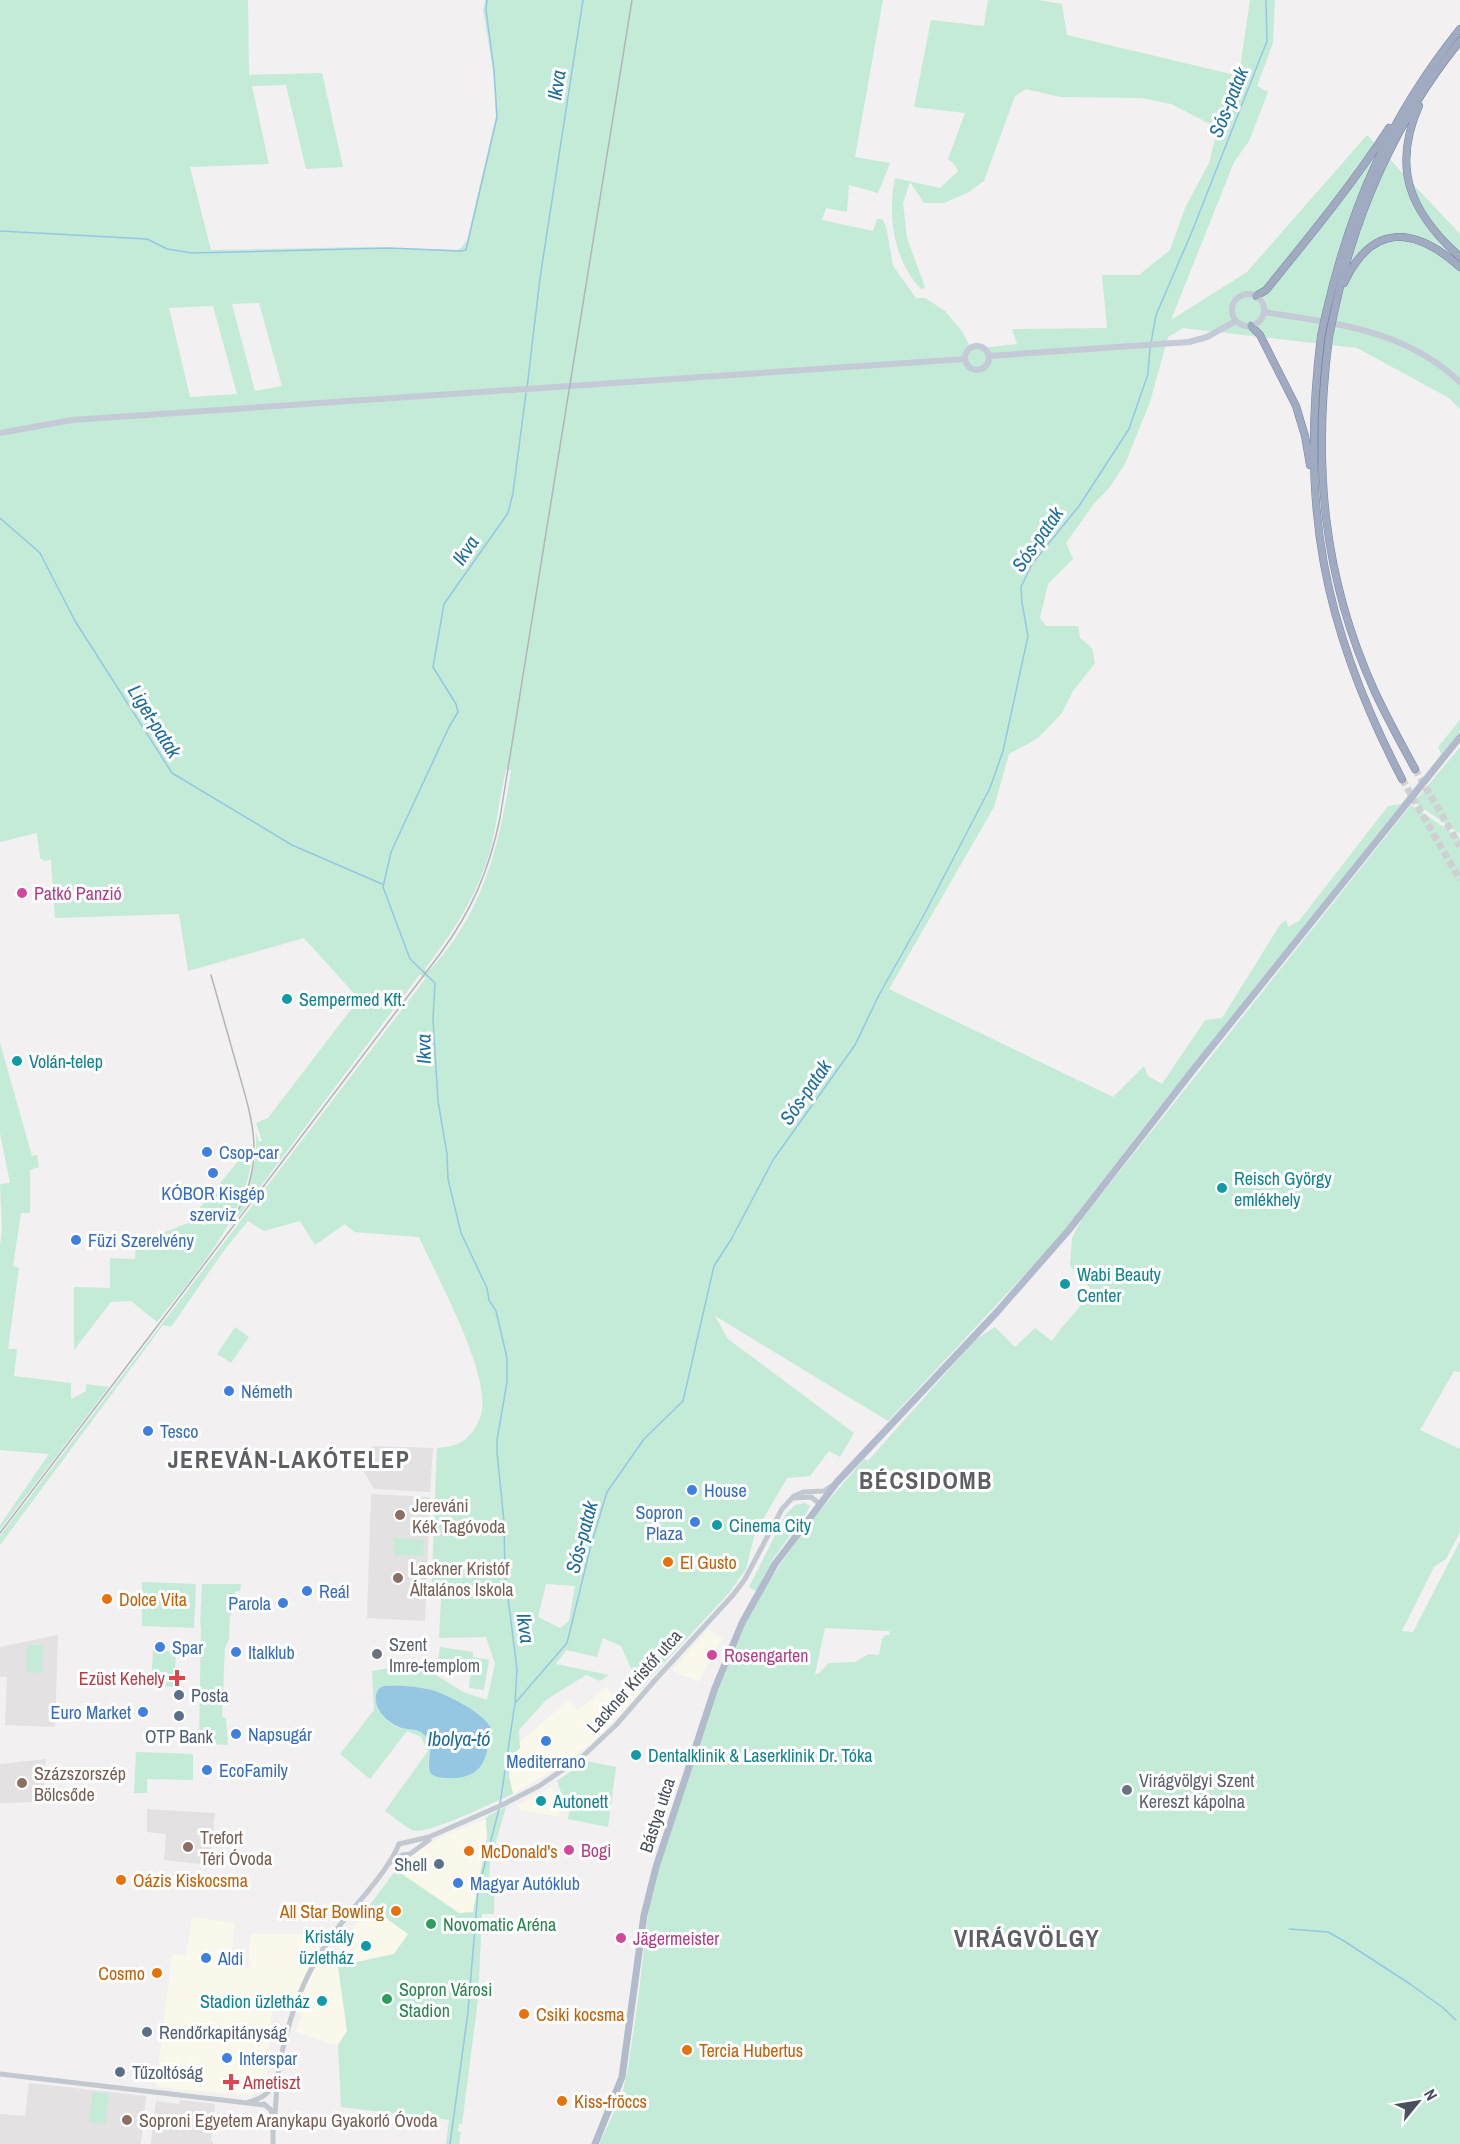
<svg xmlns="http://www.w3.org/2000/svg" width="1460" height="2144" viewBox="0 0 1460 2144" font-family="'Archivo Narrow',sans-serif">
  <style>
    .commercial { fill: #faf8eb }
    .education { fill: #e3e1e1 }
    .green { fill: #c3ebd8; fill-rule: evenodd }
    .water { fill: #95c7e3 }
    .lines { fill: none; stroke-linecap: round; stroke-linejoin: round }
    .stream { stroke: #95c7e3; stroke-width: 1.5 }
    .trunk-tunnel { stroke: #d0d0d2; stroke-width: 7; stroke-dasharray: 7 3.5; stroke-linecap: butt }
    .trunk-casing { stroke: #7886a5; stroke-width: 8 }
    .tertiary { stroke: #c2c8d0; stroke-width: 5 }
    .secondary { stroke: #c4cad6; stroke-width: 6 }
    .primary { stroke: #b2bbcb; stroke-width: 7 }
    .trunk { stroke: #a0abc2; stroke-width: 7 }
    .rail { stroke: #b2b4b9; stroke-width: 1.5 }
    .trunk-bridge-casing { stroke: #7886a5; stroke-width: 8; stroke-linecap: butt }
    .trunk-bridge { stroke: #a0abc2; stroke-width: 7 }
    .hotel-dot { fill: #d1479c; stroke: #fff; stroke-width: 2 }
    .culture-dot { fill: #0f9aa8; stroke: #fff; stroke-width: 2 }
    .shop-dot { fill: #3f7fe0; stroke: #fff; stroke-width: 2 }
    .education-dot { fill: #8d6e63; stroke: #fff; stroke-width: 2 }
    .food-dot { fill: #e8710a; stroke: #fff; stroke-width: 2 }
    .worship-dot { fill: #6b7280; stroke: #fff; stroke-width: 2 }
    .health-dot { fill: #e0444e; stroke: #fff; stroke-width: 2 }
    .service-dot { fill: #5c6f8a; stroke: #fff; stroke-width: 2 }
    .leisure-dot { fill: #2e9e5b; stroke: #fff; stroke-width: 2 }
    .labels { text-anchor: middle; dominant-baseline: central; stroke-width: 6; stroke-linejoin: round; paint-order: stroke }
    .hotel-label { font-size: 18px; fill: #b23c85; stroke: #fff; text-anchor: start }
    .culture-label { font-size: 18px; fill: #0d838f; stroke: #fff; text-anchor: start }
    .shop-label { font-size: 18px; fill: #366cbe; stroke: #fff; text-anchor: start }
    .education-label { font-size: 18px; fill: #785e54; stroke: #fff; text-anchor: start }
    .food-label { font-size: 18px; fill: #c56008; stroke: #fff; text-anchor: start }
    .worship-label { font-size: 18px; fill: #5b616d; stroke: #fff; text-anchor: start }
    .health-label { font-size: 18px; fill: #be3a42; stroke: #fff; text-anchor: end }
    .street-label { font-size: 18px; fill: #4a505b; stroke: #fff }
    .service-label { font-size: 18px; fill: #4e5e75; stroke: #fff; text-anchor: start }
    .leisure-label { font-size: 18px; fill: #27864d; stroke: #fff; text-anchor: start }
    .water-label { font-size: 20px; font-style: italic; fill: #1c6d9c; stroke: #fff }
    .district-label { font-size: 24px; font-weight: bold; letter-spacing: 1.5px; fill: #5d5f64; stroke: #fff }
  </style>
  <rect width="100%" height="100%" fill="#f2f0f0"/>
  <path class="commercial" d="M708 1629 722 1638 699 1682 672 1671Z
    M631 1684 642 1692 593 1742 552 1771 513 1794 509 1776 511 1756 520 1748V1742L568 1700 578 1710 606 1687 615 1697Z
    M552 1787 560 1805 559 1817 520 1810 518 1805Z
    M486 1819 487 1837 473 1912 459 1913 396 1870 425 1846 445 1835Z
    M369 1906 408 1934 394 1954 338 1966 347 2031 338 2045 330 2044 324 2041 296 2032 302 2014 272 2007 266 2085 250 2096 156 2087 172 1954 186 1956 192 1917 235 1923 230 1967 249 1968 250 1934H319L321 1938 318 1947 323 1958 334 1965 335 1953Z"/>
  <path class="education" d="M375 1446 433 1448 430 1492 374 1489 356 1458 358 1456 357 1454Z
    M371 1494 430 1497 425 1621 367 1618Z
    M58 1635 55 1727 5 1725 7 1677H0V1647Z
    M46 1759 43 1802 0 1803V1764Z
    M147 1809 215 1813 210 1865 164 1860 166 1834 147 1832Z
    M29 2083 146 2096 141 2144H0V2114L25 2116Z
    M180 2100 215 2104 211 2140 214 2144H151L153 2124H156L153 2123 156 2101 179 2104Z"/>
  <path class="green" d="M0 0H248L249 75 322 73 343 167 306 169 286 85 252 86 269 164 190 167 211 250 366 247 457 250 461 248 467 240 496 116 493 70 483 10 485 0H883L855 157 890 163 878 193 849 185 847 212 826 208 822 220 873 231 877 219H882L886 226 893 266 916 298H925L945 311 962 331 971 349 1017 344 1012 329 1107 328 1102 275H1139L1170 250 1185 208 1209 163 1216 135 1210 124 1171 104 1142 98 1060 97 1026 89 1015 96 984 181 969 192 944 203H924L910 182 903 203 907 238 925 287 921 289C894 261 887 216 895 178L940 188 958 171 954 164 948 159 965 113 914 107 931 20 984 26 988 0H1038L1062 4 1067 35 1235 75 1240 68 1250 0H1275L1273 43 1257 86 1268 92 1249 141 1234 162 1171 320 1247 272 1367 135 1460 234V409L1449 398 1357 348 1183 328 1168 337 1150 402 1125 464 1109 488 1093 505 1066 543 1073 559 1048 584 1040 618 1046 626H1078L1080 638 1092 648 1095 663 1073 691 1062 713 1038 738 1009 754 994 807 889 989 1113 1097 1144 1066 1148 1076 1162 1084 1205 1020 1222 1018 1280 925 1286 920 1288 927 1299 921 1388 806 1401 804 1441 754 1438 747 1460 720V731L1152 1116 1055 1242 888 1421 715 1316 728 1339 854 1433 840 1457 829 1451 810 1476 787 1478 755 1533 746 1569 729 1593 639 1690 631 1684 634 1675 621 1646 603 1638 597 1657 566 1650 556 1664 609 1675 600 1681 586 1675 546 1700 519 1730 520 1748 511 1757 509 1776 513 1794C495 1801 427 1836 412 1830 403 1826 393 1816 385 1811L428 1751 421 1737 407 1731 370 1779 340 1754 374 1710 372 1671 395 1667 428 1670 463 1692 487 1700 495 1664 486 1637 439 1638 441 1599 431 1597 437 1448C445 1447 456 1446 463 1441 472 1435 481 1420 482 1410 488 1369 437 1277 419 1237L354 1232 345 1224 315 1245 300 1221 264 1231 248 1221 225 1249 171 1327 163 1325 0 1545V1536L426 978 420 974 228 1230C246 1199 258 1170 256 1133L259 1142 262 1141 256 1123 268 1118 359 999 304 938 188 971 179 914 55 918 51 860 44 861 40 858 37 833 0 842ZM259 303 282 386 255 391 232 304ZM213 306 237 394 190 397 169 308ZM506 769 511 770C499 848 483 914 428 972L425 969C453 932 477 896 490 851 497 824 500 796 506 769ZM546 1584 575 1586 569 1621 560 1628 538 1617ZM388 1686C402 1686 417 1686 431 1690 448 1695 484 1713 491 1728 483 1766 484 1777 441 1778L428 1765C433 1751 431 1734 415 1729 410 1727 405 1729 400 1728 386 1724 373 1705 378 1690Z
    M1460 747V834L1414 802Z
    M1411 805 1460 838V1372L1454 1371 1420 1430 1460 1449V1532L1446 1559 1434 1567 1402 1631 1413 1632 1460 1541V2144H599L622 2095 628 2068 638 2000 649 1906 661 1858 718 1688 747 1620 765 1587 805 1528 864 1459 868 1461 975 1340 995 1327 1015 1347 1035 1328 1052 1341C1064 1323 1080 1308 1093 1291L1070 1266 1072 1238 1081 1220ZM825 1628 889 1631 890 1635H886L882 1639 879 1655 869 1654 855 1662 829 1663 819 1673 815 1674Z
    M0 1043 32 1156 37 1155 39 1167 30 1170V1213H21L13 1266 19 1268 8 1349H17L14 1376 71 1383V1399L86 1391V1384L109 1387 0 1530V1525L49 1454 0 1450V1245L2 1229 0 1184 10 1183 0 1133Z
    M252 1144C254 1210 195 1273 157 1322L131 1301 111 1302 74 1350V1287L110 1288V1258L135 1259 136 1243 191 1222 205 1225 216 1210 199 1209Z
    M235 1327 249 1337 231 1363 217 1354Z
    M805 1503 810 1506 807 1512 773 1559 756 1591 749 1587 786 1514 795 1505Z
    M394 1538 424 1540 423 1556 394 1555Z
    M142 1582 196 1584 194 1628 142 1626Z
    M202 1584H241L240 1591 235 1592 234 1609 230 1616 229 1640 225 1647 222 1716 226 1719 228 1745 199 1743 201 1625H200Z
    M27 1645H43L42 1673 27 1672Z
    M440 1647 473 1652V1657L489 1660 484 1690 469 1688 471 1671 437 1666Z
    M153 1650 176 1652 174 1687 151 1686Z
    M136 1752 193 1754V1780L147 1779V1793H134Z
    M586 1761 616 1767 608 1827 568 1819 570 1807 564 1801 557 1781Z
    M506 1807 490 1862 489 1880 494 1881V1914H482L478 2000 462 2124H459L458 2131 461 2132 459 2144H446L449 2120 341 2107 338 2045 347 2031 338 1966 394 1954 408 1934 369 1906 396 1870 459 1913 473 1912 487 1837 486 1819 489 1815Z
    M93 2092 109 2094 105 2124 89 2122Z"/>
  <path class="water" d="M384 1686C399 1685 417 1686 432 1690 448 1695 484 1713 491 1728 487 1754 486 1776 455 1778 447 1778 439 1779 431 1774 425 1762 435 1751 427 1738 418 1725 407 1732 397 1726 386 1721 374 1708 376 1696 377 1690 379 1688 384 1686Z"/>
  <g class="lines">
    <path class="stream" d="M0 231 147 239 167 249 192 253 389 248 460 251 466 250 497 117 494 70 486 10 487 0
      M1151 343 1156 315 1191 234 1267 41 1266 0
      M527 388 540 278 583 0
      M0 518 40 553 75 621 172 773 292 845 382 884
      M516 1702 567 1643 591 1545 607 1492 644 1439 683 1401 714 1266 732 1238 773 1160 855 1045 879 995 926 911 990 788 1003 751 1028 636 1022 603 1021 587 1032 564 1079 506 1129 429 1148 374 1150 348
      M500 1804 515 1703 517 1669 505 1574 504 1522 497 1452V1440L507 1382V1358L496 1311 489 1300 487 1288 461 1233 448 1179 447 1154 438 1101 433 1019 435 983 410 959 383 887 391 852 449 727 458 712 456 704 433 667 444 604 508 513 513 493 526 393
      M1289 1929 1328 1932 1344 1941 1410 1984 1442 2007 1456 2020
      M450 2144 468 2012 478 1891 499 1809"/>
    <path class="trunk-tunnel" d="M1415 769 1460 846
      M1402 779 1460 880"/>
    <defs>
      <path id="trunk" d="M1419 106C1391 169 1411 213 1460 257
        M1344 283C1372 223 1414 226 1460 267
        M1256 296 1266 290C1309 237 1352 185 1389 128
        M1326 313C1351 205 1390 116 1460 29
        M1334 313C1354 215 1396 120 1460 41
        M1251 326 1260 335 1296 406 1305 436 1310 465
        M1321 336C1300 505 1323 628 1402 779
        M1329 337C1313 462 1322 576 1375 692 1387 718 1401 743 1415 769"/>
    </defs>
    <use href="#trunk" class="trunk-casing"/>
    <path class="tertiary" d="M794 1498 811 1497 820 1504
      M391 1862 402 1855 410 1854 429 1840
      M0 2074 265 2105
      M249 2102C263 2098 271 2093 276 2078
      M264 2104 271 2110 273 2121
      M273 2132C277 2110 275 2089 279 2068 287 2022 302 1978 329 1940 349 1910 386 1876 399 1844L429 1837 502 1805 539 1786 583 1756 616 1725 656 1679 733 1595 745 1579 782 1509 794 1496 803 1492 824 1491 833 1485
      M273 2144V2130"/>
    <path class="secondary" d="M1232 310a16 16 0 1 1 32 0a16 16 0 1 1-32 0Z
      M1264 312C1338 324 1403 329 1460 382
      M965 358a12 12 0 1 1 24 0a12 12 0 1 1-24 0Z
      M989 356 1189 342 1207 337 1236 321
      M0 433 72 420 965 359"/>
    <path class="primary" d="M595 2144 622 2077 644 1915 656 1867 715 1688 742 1623 775 1564 837 1482 997 1312 1068 1231 1193 1070 1460 737"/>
    <use href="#trunk" class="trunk"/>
    <path class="rail" d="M211 975C219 1004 228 1034 236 1063 252 1119 267 1159 236 1214
      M0 1533 440 954C472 910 489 871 500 818L632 0"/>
    <defs>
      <path id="trunk-bridge" d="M1321 336 1326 313
        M1329 337 1334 313"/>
    </defs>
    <use href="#trunk-bridge" class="trunk-bridge-casing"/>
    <use href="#trunk-bridge" class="trunk-bridge"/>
  </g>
  <g class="hotel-dot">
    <circle cx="22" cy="893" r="6"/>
    <circle cx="712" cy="1655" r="6"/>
    <circle cx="569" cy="1850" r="6"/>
    <circle cx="621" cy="1938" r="6"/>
  </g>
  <g class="culture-dot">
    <circle cx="287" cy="999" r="6"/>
    <circle cx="17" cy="1061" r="6"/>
    <circle cx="1222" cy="1188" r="6"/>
    <circle cx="1065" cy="1284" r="6"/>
    <circle cx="717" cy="1525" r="6"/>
    <circle cx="636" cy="1755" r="6"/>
    <circle cx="541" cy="1801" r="6"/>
    <circle cx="366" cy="1946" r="6"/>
    <circle cx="322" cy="2001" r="6"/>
  </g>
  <g class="shop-dot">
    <circle cx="207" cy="1152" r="6"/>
    <circle cx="213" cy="1173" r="6"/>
    <circle cx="76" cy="1240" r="6"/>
    <circle cx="229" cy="1391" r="6"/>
    <circle cx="148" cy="1431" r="6"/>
    <circle cx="692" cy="1490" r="6"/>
    <circle cx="695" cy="1522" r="6"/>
    <circle cx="307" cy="1591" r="6"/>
    <circle cx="283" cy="1603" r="6"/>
    <circle cx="160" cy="1647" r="6"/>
    <circle cx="236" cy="1652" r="6"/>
    <circle cx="143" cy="1712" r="6"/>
    <circle cx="236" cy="1734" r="6"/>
    <circle cx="546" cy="1741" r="6"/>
    <circle cx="207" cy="1770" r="6"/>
    <circle cx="458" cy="1883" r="6"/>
    <circle cx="206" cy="1958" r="6"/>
    <circle cx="227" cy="2058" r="6"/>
  </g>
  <g class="education-dot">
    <circle cx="400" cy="1515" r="6"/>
    <circle cx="398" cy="1578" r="6"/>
    <circle cx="22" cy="1783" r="6"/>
    <circle cx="188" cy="1847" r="6"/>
    <circle cx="127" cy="2120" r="6"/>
  </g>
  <g class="food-dot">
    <circle cx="668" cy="1562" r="6"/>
    <circle cx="107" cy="1599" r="6"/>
    <circle cx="469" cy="1851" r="6"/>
    <circle cx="121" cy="1880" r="6"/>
    <circle cx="396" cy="1911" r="6"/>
    <circle cx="157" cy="1973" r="6"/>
    <circle cx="524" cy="2014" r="6"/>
    <circle cx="687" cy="2050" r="6"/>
    <circle cx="562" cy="2101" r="6"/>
  </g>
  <g class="worship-dot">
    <circle cx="377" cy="1654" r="6"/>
    <circle cx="1127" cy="1790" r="6"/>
  </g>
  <g class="health-dot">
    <path d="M174 1669h6v6h6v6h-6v6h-6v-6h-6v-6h6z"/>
    <path d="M228 2073h6v6h6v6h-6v6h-6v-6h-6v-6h6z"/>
  </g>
  <g class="service-dot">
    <circle cx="179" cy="1695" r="6"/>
    <circle cx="179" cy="1716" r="6"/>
    <circle cx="439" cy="1864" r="6"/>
    <circle cx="147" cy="2032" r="6"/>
    <circle cx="120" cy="2072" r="6"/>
  </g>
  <g class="leisure-dot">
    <circle cx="431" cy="1924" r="6"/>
    <circle cx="387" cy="1999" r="6"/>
  </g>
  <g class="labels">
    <g class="hotel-label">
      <text x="34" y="893">Patkó Panzió</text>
      <text x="724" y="1655">Rosengarten</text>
      <text x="581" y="1850">Bogi</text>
      <text x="633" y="1938">Jägermeister</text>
    </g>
    <g class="culture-label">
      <text x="299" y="999">Sempermed Kft.</text>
      <text x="29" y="1061">Volán-telep</text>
      <text x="1234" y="1178">Reisch György<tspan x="1234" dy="21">emlékhely</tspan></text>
      <text x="1077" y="1274">Wabi Beauty<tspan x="1077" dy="21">Center</tspan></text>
      <text x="729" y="1525">Cinema City</text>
      <text x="648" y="1755">Dentalklinik &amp; Laserklinik Dr. Tóka</text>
      <text x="553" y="1801">Autonett</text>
      <text x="354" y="1936" text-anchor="end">Kristály<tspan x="354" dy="21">üzletház</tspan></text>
      <text x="310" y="2001" text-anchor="end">Stadion üzletház</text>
    </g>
    <g class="shop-label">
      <text x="219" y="1152">Csop-car</text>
      <text x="213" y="1193" text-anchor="middle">KÓBOR Kisgép<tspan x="213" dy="21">szerviz</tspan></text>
      <text x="88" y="1240">Füzi Szerelvény</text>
      <text x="241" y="1391">Németh</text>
      <text x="160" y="1431">Tesco</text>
      <text x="704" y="1490">House</text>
      <text x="683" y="1512" text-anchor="end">Sopron<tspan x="683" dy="21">Plaza</tspan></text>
      <text x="319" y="1591">Reál</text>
      <text x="271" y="1603" text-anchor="end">Parola</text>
      <text x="172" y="1647">Spar</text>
      <text x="248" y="1652">Italklub</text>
      <text x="131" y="1712" text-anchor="end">Euro Market</text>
      <text x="248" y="1734">Napsugár</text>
      <text x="546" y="1761" text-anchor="middle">Mediterrano</text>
      <text x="219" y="1770">EcoFamily</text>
      <text x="470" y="1883">Magyar Autóklub</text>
      <text x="218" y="1958">Aldi</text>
      <text x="239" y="2058">Interspar</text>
    </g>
    <g class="education-label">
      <text x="412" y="1505">Jereváni<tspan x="412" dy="21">Kék Tagóvoda</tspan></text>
      <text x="410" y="1568">Lackner Kristóf<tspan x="410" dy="21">Általános Iskola</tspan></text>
      <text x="34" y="1773">Százszorszép<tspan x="34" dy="21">Bölcsőde</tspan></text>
      <text x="200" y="1837">Trefort<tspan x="200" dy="21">Téri Óvoda</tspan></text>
      <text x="139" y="2120">Soproni Egyetem Aranykapu Gyakorló Óvoda</text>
    </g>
    <g class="food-label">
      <text x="680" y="1562">El Gusto</text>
      <text x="119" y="1599">Dolce Vita</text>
      <text x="481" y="1851">McDonald's</text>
      <text x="133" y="1880">Oázis Kiskocsma</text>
      <text x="384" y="1911" text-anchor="end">All Star Bowling</text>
      <text x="145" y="1973" text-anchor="end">Cosmo</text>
      <text x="536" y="2014">Csiki kocsma</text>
      <text x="699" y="2050">Tercia Hubertus</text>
      <text x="574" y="2101">Kiss-fröccs</text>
    </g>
    <g class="worship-label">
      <text x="389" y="1644">Szent<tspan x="389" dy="21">Imre-templom</tspan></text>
      <text x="1139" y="1780">Virágvölgyi Szent<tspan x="1139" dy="21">Kereszt kápolna</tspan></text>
    </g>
    <g class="health-label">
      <text x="165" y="1678">Ezüst Kehely</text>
      <text x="243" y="2082" text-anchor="start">Ametiszt</text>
    </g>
    <g class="street-label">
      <text transform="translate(634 1681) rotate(-48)">Lackner Kristóf utca</text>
      <text transform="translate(657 1815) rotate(-72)">Bástya utca</text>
    </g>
    <g class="service-label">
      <text x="191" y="1695">Posta</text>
      <text x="179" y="1736" text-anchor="middle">OTP Bank</text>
      <text x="427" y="1864" text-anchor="end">Shell</text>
      <text x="159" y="2032">Rendőrkapitányság</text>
      <text x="132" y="2072">Tűzoltóság</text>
    </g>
    <g class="leisure-label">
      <text x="443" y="1924">Novomatic Aréna</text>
      <text x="399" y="1989">Sopron Városi<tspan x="399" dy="21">Stadion</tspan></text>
    </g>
    <g class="water-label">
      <text transform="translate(556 85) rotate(-81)">Ikva</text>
      <text transform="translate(1228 102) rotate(-68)">Sós-patak</text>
      <text transform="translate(1037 539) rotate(-55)">Sós-patak</text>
      <text transform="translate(465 550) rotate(-56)">Ikva</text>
      <text transform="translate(155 721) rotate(58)">Liget-patak</text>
      <text transform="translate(423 1049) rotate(-91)">Ikva</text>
      <text transform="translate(805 1092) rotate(-55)">Sós-patak</text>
      <text transform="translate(581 1537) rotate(-75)">Sós-patak</text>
      <text transform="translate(526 1628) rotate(82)">Ikva</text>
      <text x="459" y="1738">Ibolya-tó</text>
    </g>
    <g class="district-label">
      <text x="289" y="1459">JEREVÁN-LAKÓTELEP</text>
      <text x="926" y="1480">BÉCSIDOMB</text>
      <text x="1027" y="1938">VIRÁGVÖLGY</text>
    </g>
  </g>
  <g transform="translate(1418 2102) rotate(60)" stroke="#ffffff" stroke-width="4.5" paint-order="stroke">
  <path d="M0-4.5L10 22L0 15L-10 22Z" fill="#4a505b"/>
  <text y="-9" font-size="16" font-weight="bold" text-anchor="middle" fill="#4a505b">N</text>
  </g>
</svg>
